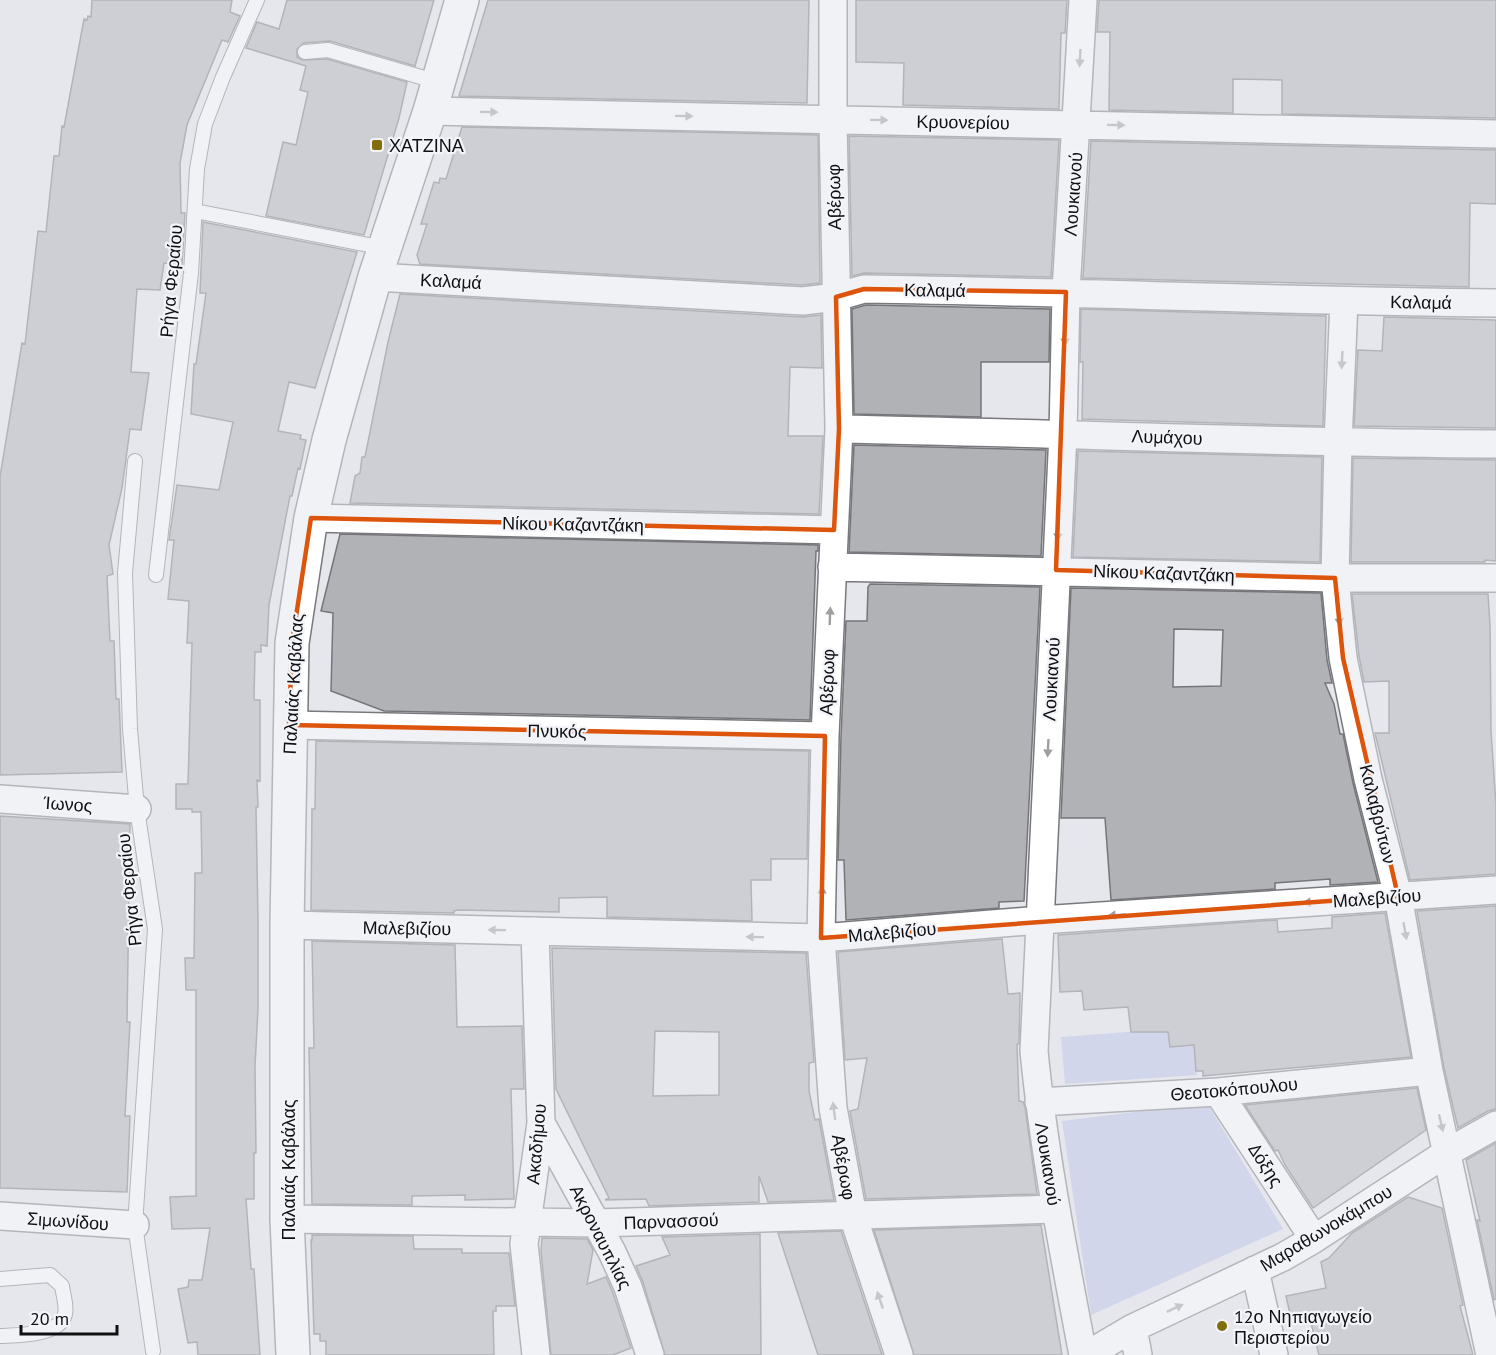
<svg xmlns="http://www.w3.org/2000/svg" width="1496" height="1355" viewBox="0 0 1496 1355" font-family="'PT Sans',sans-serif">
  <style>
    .green { fill: #bac1e7 }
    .building { fill: #b1b2b6; stroke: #75767a; stroke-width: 1.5; fill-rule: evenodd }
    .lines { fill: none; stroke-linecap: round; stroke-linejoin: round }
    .service-casing { stroke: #78797d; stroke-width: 16 }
    .minor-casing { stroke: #78797d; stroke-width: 30 }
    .tertiary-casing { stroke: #78797d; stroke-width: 36 }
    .service { stroke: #fff; stroke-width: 14 }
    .minor { stroke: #fff; stroke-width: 27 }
    .tertiary { stroke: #fff; stroke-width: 33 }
    .oneway { fill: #9f9fa0 }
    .marked { fill: none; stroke: #dd550c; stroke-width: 4.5; stroke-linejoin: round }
    .poi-dot { fill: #816e0a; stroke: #f3f4f9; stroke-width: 2 }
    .labels { text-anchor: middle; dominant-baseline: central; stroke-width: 4.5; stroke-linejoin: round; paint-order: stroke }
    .street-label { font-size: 18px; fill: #101012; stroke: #f3f4f9 }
    .poi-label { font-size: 18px; fill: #101012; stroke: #f3f4f9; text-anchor: start }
  </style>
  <rect width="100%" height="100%" fill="#e6e7ec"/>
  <path class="green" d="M1192 1027 1197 1075 1065 1084 1061 1037Z
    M1207 1103 1283 1229 1091 1315 1062 1121Z"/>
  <path class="building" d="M92 0H232L230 12 240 16 228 42 222 40 187 125 180 163 181 213H185L182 265 164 263 160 290 137 289 131 372 149 373 141 430 130 429 122 488 109 545 113 574 107 576 110 641H114L116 699H119L122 772 0 775V477L22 343 25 344 38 231 46 232 54 156H59L62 126 64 127 84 19 87 20 88 16 91 17Z
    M287 0H434L415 66 330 41 304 43 297 49V57L302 60 327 59 407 82 399 118 364 235 266 216 283 142 296 145 308 92 300 90 306 66 246 48 257 22 279 29Z
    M488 0H809L807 103 459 96Z
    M856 0H1067L1065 33H1061L1059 109 903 105 904 63 856 62Z
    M1099 0H1496V118L1282 114V80L1233 79V113L1109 110 1110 32H1097Z
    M462 127 818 135 820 283 802 285 420 264 417 255 427 224H421L434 182 439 183 440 178 446 179Z
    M849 136 1059 140 1051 277 864 273 852 276Z
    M1091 141 1496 150V204L1470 203 1469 287 1083 278Z
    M203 222 357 252 315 388 289 382 278 431 301 435 300 439 306 440 300 469 298 468 292 496H290L269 605 267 646 261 645V652H255L254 700H260V781L257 780 258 807H256L258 919V1009L255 1066 256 1153H254V1199H246L251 1269H254L260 1355H198L197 1342 188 1343 178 1289 188 1287 189 1280H202L210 1228 172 1229 170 1197 196 1196V990H186L185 958H194L195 873H202L201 812H192V809H176V784H188L192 643H187L189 601 168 599 174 540H169L177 485 219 490 233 422 191 414 194 364H196L206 293H200Z
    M400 294 802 317 821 315 822 368 790 367 788 436H823L819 514 350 503 355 476 360 473 362 457H365L388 342Z
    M866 305 1050 309 1049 362H981V417L854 414 852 309Z
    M1081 309 1326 316 1323 426 1082 419 1083 362H1080Z
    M1384 317 1496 320V428L1354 426 1358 350 1382 351Z
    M854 445 1046 450 1041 556 849 552Z
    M1078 451 1322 457 1320 562 1073 557Z
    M1353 458 1496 460V561L1485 560V562H1351Z
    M340 534 818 545V551H816L810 720 384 711 331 691 333 613 321 611Z
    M870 584 1040 587 1024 901 999 902V908L846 920 844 860H838L841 737 846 621H867L868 587Z
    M1071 588 1321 593 1327 660 1332 683H1325L1334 704 1340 734H1343L1353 783 1378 882 1330 885V879L1275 883V889L1111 900 1105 818H1061ZM1174 629 1223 630 1221 686 1173 687Z
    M1352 594H1488L1490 625 1491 731 1496 805V874L1410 880 1375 733H1389V681L1364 682 1359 656Z
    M316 741 809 751 807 859H771V880H751L752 921 607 917V897L559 898V912L458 910 454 911V913L311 910 312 809H315Z
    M0 816 130 824 127 1022H130L125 1116H130L127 1192 0 1188Z
    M1496 906V1109L1488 1111 1458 1128 1444 1068 1417 911Z
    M1385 913 1411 1057 1203 1076V1071H1196L1194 1045 1170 1047 1168 1032H1131L1128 1007 1084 1010 1082 991 1060 992 1058 935 1277 920 1278 932 1332 928V917Z
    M1002 939 1008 994 1020 993 1019 1044H1017L1019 1101 1023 1102 1025 1107 1037 1194 866 1199 850 1111 858 1109 867 1058 845 1060 838 952Z
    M312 941 455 945 457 1027 522 1026 524 1089H511L514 1199 465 1200V1195L412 1196V1205L312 1204 309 1048H314Z
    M552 948 806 953 814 1062 809 1063V1091L815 1120 819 1119 834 1200 768 1202 759 1176V1202L649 1206 646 1199 605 1200 609 1198 556 1089ZM655 1031 719 1032V1095L653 1096Z
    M1417 1088 1426 1130 1313 1208 1285 1165 1278 1150 1275 1151 1245 1105Z
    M1496 1143V1299L1494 1300 1477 1220 1480 1221 1466 1160Z
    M1408 1197 1442 1208 1463 1305 1460 1306 1473 1355H1319L1310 1319 1292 1323 1286 1296 1326 1288 1321 1262 1329 1258 1352 1233Z
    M1041 1225 1062 1355H914L874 1230Z
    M841 1231 882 1355H818L778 1233Z
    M760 1234 761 1355H665L643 1282 636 1266 670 1255 662 1237Z
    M312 1235 413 1236 414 1249H462V1253H509L515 1306H496V1311H493L494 1355H326V1341H320V1334H314L311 1240H312Z
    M542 1238 587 1239 593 1250 587 1284 606 1277 613 1293 631 1348 613 1355H551L541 1251Z"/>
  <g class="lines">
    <defs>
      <path id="service" d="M305 52 328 50 438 82
        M195 211 384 248
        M135 461 125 573 130 729 137 809 155 929 135 1225 153 1351
        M156 575 191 273 197 169 205 124 223 77 257 0
        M0 1279 50 1275 62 1286C63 1294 67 1306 65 1314 60 1336 17 1335 0 1336"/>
      <path id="minor" d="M833 0V119L839 429 825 736 821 938 833 1108 853 1216 899 1355
        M430 111 1496 134
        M375 277 803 301 836 297 864 289C1075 292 1285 301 1496 303
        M1344 301 1338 443 1335 578 1343 658 1368 779 1398 896 1429 1071 1490 1355
        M839 429C1058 433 1277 443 1496 444
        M311 518 834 530
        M832 567 1335 578H1496
        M289 725 825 736
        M0 799 137 809
        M287 925 821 938 1040 920 1496 890
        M535 931 541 1123 524 1244 536 1355
        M1218 1092 1314 1239
        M1039 1102 1218 1092 1429 1071
        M541 1123 612 1252 628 1287 650 1355
        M0 1216 135 1225
        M287 1219 597 1223 1055 1209
        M1255 1270 1274 1355
        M1133 1328 1138 1355
        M1083 1355C1064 1254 1044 1154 1034 1051L1063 433 1066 292 1083 0
        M1087 1355 1133 1328 1283 1257 1314 1239 1448 1152 1496 1125"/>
      <path id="tertiary" d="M293 1355 287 1219V925L292 643 311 518 329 440 375 277 430 111 462 0"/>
    </defs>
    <use href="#service" class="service-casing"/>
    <use href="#minor" class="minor-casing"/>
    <use href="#tertiary" class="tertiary-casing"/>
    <use href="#service" class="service"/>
    <use href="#minor" class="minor"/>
    <use href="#tertiary" class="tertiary"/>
  </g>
  <defs><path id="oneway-solid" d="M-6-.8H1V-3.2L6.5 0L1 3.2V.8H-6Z" transform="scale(1.5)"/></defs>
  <g class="oneway">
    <use href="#oneway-solid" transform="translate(1080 58) rotate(93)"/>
    <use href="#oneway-solid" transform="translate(489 112) rotate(1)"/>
    <use href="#oneway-solid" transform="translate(684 116) rotate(1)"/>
    <use href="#oneway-solid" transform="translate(879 120) rotate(1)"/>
    <use href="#oneway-solid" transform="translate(1116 125) rotate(1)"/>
    <use href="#oneway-solid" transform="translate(1065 337) rotate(91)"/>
    <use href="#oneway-solid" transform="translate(1342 360) rotate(93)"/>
    <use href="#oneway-solid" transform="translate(1058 532) rotate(93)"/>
    <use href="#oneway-solid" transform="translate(830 616) rotate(-88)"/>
    <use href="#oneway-solid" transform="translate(1339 617) rotate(84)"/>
    <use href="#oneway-solid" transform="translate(1048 748) rotate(93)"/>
    <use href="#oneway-solid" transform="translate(822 895) rotate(-89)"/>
    <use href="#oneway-solid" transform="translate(1312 902) rotate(176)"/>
    <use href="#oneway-solid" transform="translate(1117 915) rotate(176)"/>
    <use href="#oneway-solid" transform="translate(497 930) rotate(-179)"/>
    <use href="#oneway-solid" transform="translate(1405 931) rotate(80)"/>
    <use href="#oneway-solid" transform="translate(755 937) rotate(-179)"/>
    <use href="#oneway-solid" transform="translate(834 1111) rotate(-98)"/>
    <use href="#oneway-solid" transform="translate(1441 1123) rotate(77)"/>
    <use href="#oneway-solid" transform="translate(880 1300) rotate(-109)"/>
    <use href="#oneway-solid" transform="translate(1175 1308) rotate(-25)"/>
  </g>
  <path d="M0 0H1496V1355H0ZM864 289 1066 292 1056 570 1335 578 1343 658 1398 896 821 938 825 736 289 725 292 643 311 518 834 530 839 429 836 297Z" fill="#e6e7ec" fill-opacity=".55" fill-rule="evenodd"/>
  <path class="marked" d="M864 289 1066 292 1056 570 1335 578 1343 658 1398 896 821 938 825 736 289 725 292 643 311 518 834 530 839 429 836 297Z"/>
  <g class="poi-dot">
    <rect x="371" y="139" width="12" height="12" rx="3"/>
    <circle cx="1222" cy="1326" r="6"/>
  </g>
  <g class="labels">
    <g class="street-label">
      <text transform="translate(963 122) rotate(1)">Κρυονερίου</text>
      <text transform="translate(1073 194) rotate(-86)">Λουκιανού</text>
      <text transform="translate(834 197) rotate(-91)">Αβέρωφ</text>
      <text transform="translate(171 281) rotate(-85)">Ρήγα Φεραίου</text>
      <text transform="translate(451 281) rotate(3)">Καλαμά</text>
      <text transform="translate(935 290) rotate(1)">Καλαμά</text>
      <text transform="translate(1421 302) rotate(1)">Καλαμά</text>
      <text transform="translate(1167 437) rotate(2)">Λυμάχου</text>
      <text transform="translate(573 524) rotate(1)">Νίκου Καζαντζάκη</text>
      <text transform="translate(1164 573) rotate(2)">Νίκου Καζαντζάκη</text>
      <text transform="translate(1051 679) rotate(-87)">Λουκιανού</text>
      <text transform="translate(827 682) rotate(-88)">Αβέρωφ</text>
      <text transform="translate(293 684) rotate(-87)">Παλαιάς Καβάλας</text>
      <text transform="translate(557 731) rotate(1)">Πνυκός</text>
      <text transform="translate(68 804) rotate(4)">Ίωνος</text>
      <text transform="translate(1378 814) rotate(76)">Καλαβρύτων</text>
      <text transform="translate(129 890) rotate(-96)">Ρήγα Φεραίου</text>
      <text transform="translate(1377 898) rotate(-4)">Μαλεβιζίου</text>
      <text transform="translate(407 928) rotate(1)">Μαλεβιζίου</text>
      <text transform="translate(892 932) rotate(-5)">Μαλεβιζίου</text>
      <text transform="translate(1234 1089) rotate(-5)">Θεοτοκόπουλου</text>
      <text transform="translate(536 1144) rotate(-85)">Ακαδήμου</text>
      <text transform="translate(1048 1164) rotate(81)">Λουκιανού</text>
      <text transform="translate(1266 1165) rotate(57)">Δόξης</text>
      <text transform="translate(844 1167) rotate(80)">Αβέρωφ</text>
      <text transform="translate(288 1170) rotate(-90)">Παλαιάς Καβάλας</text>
      <text transform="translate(68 1221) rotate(4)">Σιμωνίδου</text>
      <text transform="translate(671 1221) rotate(-2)">Παρνασσού</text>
      <text transform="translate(1326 1228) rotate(-31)">Μαραθωνοκάμπου</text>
      <text transform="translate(601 1237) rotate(63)">Ακροναυπλίας</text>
    </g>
    <g class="poi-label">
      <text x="389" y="145">ΧΑΤΖΙΝΑ</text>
      <text x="1234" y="1316">12ο Νηπιαγωγείο<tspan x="1234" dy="21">Περιστερίου</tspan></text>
    </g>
  </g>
  <path d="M21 1325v9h96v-9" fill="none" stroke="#101012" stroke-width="3"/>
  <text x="30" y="1325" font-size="18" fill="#101012" stroke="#f3f4f9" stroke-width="4.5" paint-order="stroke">20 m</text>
</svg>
